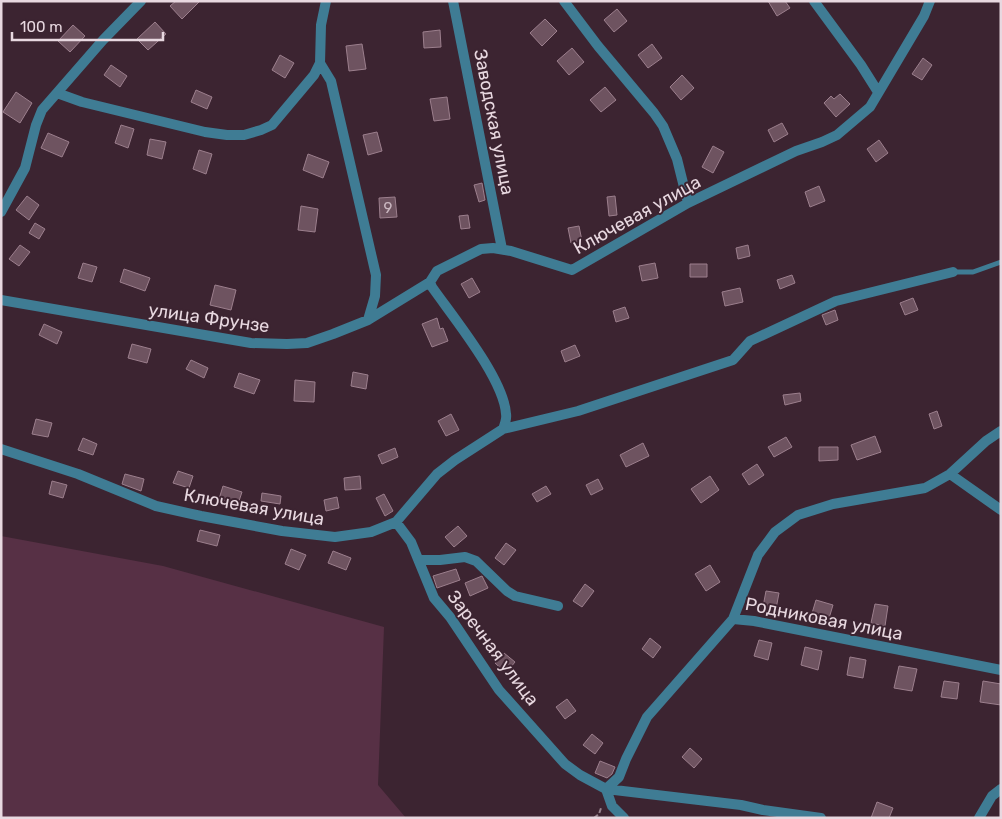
<svg xmlns="http://www.w3.org/2000/svg" width="1002" height="819" viewBox="0 0 1002 819" font-family="Rubik,sans-serif">
  <style>
    .green { fill: #573045 }
    .building { fill: #6e5360; stroke: #9c7f8d }
    .lines { fill: none; stroke-linecap: round; stroke-linejoin: round }
    .path { stroke: #97848e; stroke-width: 2; stroke-dasharray: 5 2.5; stroke-linecap: butt }
    .lane { stroke: #3f7c94; stroke-width: 5 }
    .street { stroke: #3f7c94; stroke-width: 10 }
    .labels { text-anchor: middle; dominant-baseline: central; stroke-width: 4; stroke-linejoin: round; paint-order: stroke }
    .number-label { font-size: 15px; fill: #cab7c0 }
    .street-label { font-size: 18px; fill: #e8d8e0; stroke: #3c2431 }
  </style>
  <rect width="100%" height="100%" fill="#3c2431"/>
  <path class="green" d="M1 536 163 566 384 627 378 785 406 818H1Z"/>
  <path class="building" d="M176 1H200L182 19 170 6Z
    M768 1H785L790 8 777 16Z
    M617 9 627 21 614 32 604 20Z
    M545 19 557 31 542 46 530 33Z
    M155 22 166 34 148 50 137 39Z
    M73 25 85 36 70 52 58 41Z
    M440 30 441 47 424 48 423 32Z
    M362 44 366 69 349 71 346 46Z
    M652 44 662 58 648 68 638 55Z
    M572 48 584 62 569 75 557 61Z
    M280 55 294 63 285 78 272 70Z
    M923 58 932 65 922 80 912 74Z
    M111 65 127 76 120 87 104 75Z
    M682 75 694 88 681 100 670 87Z
    M605 87 616 100 601 112 590 100Z
    M196 90 212 97 207 109 191 102Z
    M16 92 32 103 20 123 3 112Z
    M840 94 850 104 836 117 824 103 831 96 834 99Z
    M447 97 450 119 434 121 430 99Z
    M782 123 788 134 774 142 768 130Z
    M121 125 134 129 128 148 115 143Z
    M377 132 382 151 368 155 363 135Z
    M48 133 69 142 62 157 41 148Z
    M150 139 166 142 162 159 147 155Z
    M879 140 888 153 876 162 867 149Z
    M713 146 724 152 713 173 702 167Z
    M199 150 212 154 206 174 193 169Z
    M308 154 329 162 323 178 303 170Z
    M482 183 485 200 479 202 474 185Z
    M819 186 825 201 810 207 805 192Z
    M27 196 39 205 29 220 16 210Z
    M615 196 617 215 609 216 607 197Z
    M395 197 397 217 380 218 379 198Z
    M301 206 318 209 315 232 298 230Z
    M468 215 470 228 461 229 459 216Z
    M35 223 45 229 39 239 29 233Z
    M579 226 582 241 571 243 568 228Z
    M20 245 30 252 19 266 9 259Z
    M748 245 750 256 738 259 736 248Z
    M83 263 97 267 92 282 78 278Z
    M655 263 658 278 642 281 639 266Z
    M690 264H707V277H690Z
    M124 269 150 278 145 291 120 282Z
    M792 275 795 283 780 289 777 280Z
    M472 278 480 292 469 298 461 284Z
    M215 285 236 290 231 310 210 305Z
    M740 288 743 302 725 306 722 292Z
    M913 298 918 310 905 315 900 303Z
    M625 307 629 318 616 322 613 311Z
    M835 310 838 320 826 325 822 315Z
    M437 318 440 329 443 328 448 341 432 347 422 324Z
    M44 324 62 332 57 344 39 335Z
    M132 344 151 349 147 363 128 358Z
    M575 345 580 356 565 362 561 351Z
    M191 360 208 368 204 378 186 369Z
    M353 372 368 375 366 389 351 386Z
    M239 373 260 380 254 394 234 387Z
    M295 380 315 382 314 402 294 401Z
    M800 393 801 401 785 405 783 395Z
    M937 411 942 426 934 429 929 414Z
    M451 414 459 430 446 436 438 421Z
    M36 419 52 423 48 437 32 434Z
    M875 436 881 452 857 460 851 445Z
    M786 437 792 447 774 457 768 447Z
    M83 438 97 444 93 455 78 450Z
    M643 443 649 456 626 467 620 455Z
    M819 447H838V460L819 461Z
    M395 448 398 457 382 464 378 455Z
    M757 464 764 475 749 485 742 474Z
    M178 471 193 476 189 488 173 483Z
    M125 474 144 479 141 491 122 484Z
    M360 476 361 489 345 490 344 478Z
    M710 476 719 490 701 503 691 489Z
    M598 479 603 489 591 495 586 485Z
    M52 481 67 485 63 498 49 494Z
    M223 486 242 492 238 504 219 499Z
    M546 486 551 494 537 502 532 494Z
    M262 493 281 496 280 504 261 501Z
    M384 494 393 511 385 516 376 498Z
    M337 497 339 508 326 511 324 500Z
    M458 526 467 536 454 547 445 537Z
    M200 530 220 535 217 546 197 541Z
    M506 543 516 550 504 565 495 558Z
    M291 549 306 555 299 570 285 564Z
    M333 551 351 558 346 570 328 563Z
    M710 565 720 582 706 591 695 574Z
    M456 569 460 580 437 588 433 576Z
    M482 576 488 588 470 596 465 583Z
    M585 584 594 591 582 607 573 601Z
    M766 591 779 593 775 614 762 612Z
    M816 600 833 605 827 625 810 620Z
    M875 604 888 606 885 626 871 623Z
    M650 638 661 647 653 658 642 649Z
    M759 640 772 643 768 660 754 656Z
    M805 647 822 651 818 670 801 665Z
    M504 653 515 662 506 673 495 663Z
    M850 657 866 660 863 678 847 675Z
    M899 666 917 669 912 691 894 688Z
    M944 681 959 683 957 699 941 697Z
    M983 681 1001 684V705L980 702Z
    M567 699 576 711 565 719 556 707Z
    M592 734 603 743 595 754 583 745Z
    M690 748 702 759 694 768 682 757Z
    M600 761 615 767 612 774 607 778 595 773Z
    M877 802 893 808 889 818H871Z"/>
  <g class="lines">
    <path class="path" d="M594 818 599 814 601 808"/>
    <path class="lane" d="M953 272H973L1001 262"/>
    <path class="street" d="M453 1 502 249
      M564 1 598 46 654 113 663 126 677 159 688 203
      M814 1 861 65 878 92
      M320 63 331 81 376 275 375 296 368 320
      M57 93 82 102 205 132 227 135H244L261 130 272 125 314 75 320 63 321 25 326 1
      M1 212 25 168 36 125 42 110 103 40 141 1
      M1 300 251 343 287 344 307 343 333 334 368 320 430 282
      M503 429 578 411 733 360 750 341 836 301 953 272
      M1 449 78 474 156 506 201 516 282 531 335 537 371 532 396 522 437 474 455 460 503 429C505 424 507 419 506 414 504 379 453 317 432 287L430 282 437 271 481 249 493 248 511 251 572 270 688 203 796 151 822 142 837 135 870 107 924 16 930 1
      M950 474 1001 510
      M396 522 411 542 434 598 450 617 499 690 565 764 580 775 606 789 741 805 763 810 821 818
      M419 560H440L465 557 476 561 507 591 515 596 558 606
      M733 619 758 555 775 532 798 515 833 504 925 488 950 474 986 441 1001 431
      M606 789 619 777 626 759 647 717 733 619 754 621 1001 670
      M606 789 612 806 624 818
      M979 818 992 796 1001 789"/>
  </g>
  <g class="labels">
    <g class="number-label">
      <text x="388" y="208">9</text>
    </g>
    <g class="street-label">
      <text transform="translate(494 122) rotate(79)">Заводская улица</text>
      <text transform="translate(637 215) rotate(-29)">Ключевая улица</text>
      <text transform="translate(209 318) rotate(8)">улица Фрунзе</text>
      <text transform="translate(254 507) rotate(10)">Ключевая улица</text>
      <text transform="translate(824 619) rotate(11)">Родниковая улица</text>
      <text transform="translate(493 648) rotate(53)">Заречная улица</text>
    </g>
  </g>
  <rect width="1002" height="819" fill="none" stroke="#e8d8e0" stroke-width="5"/>
  <path d="M12 32v8h151v-8" fill="none" stroke="#e8d8e0" stroke-width="2.5"/>
  <text x="20" y="32" font-size="15" fill="#e8d8e0" stroke="#3c2431" stroke-width="4" paint-order="stroke">100 m</text>
</svg>
